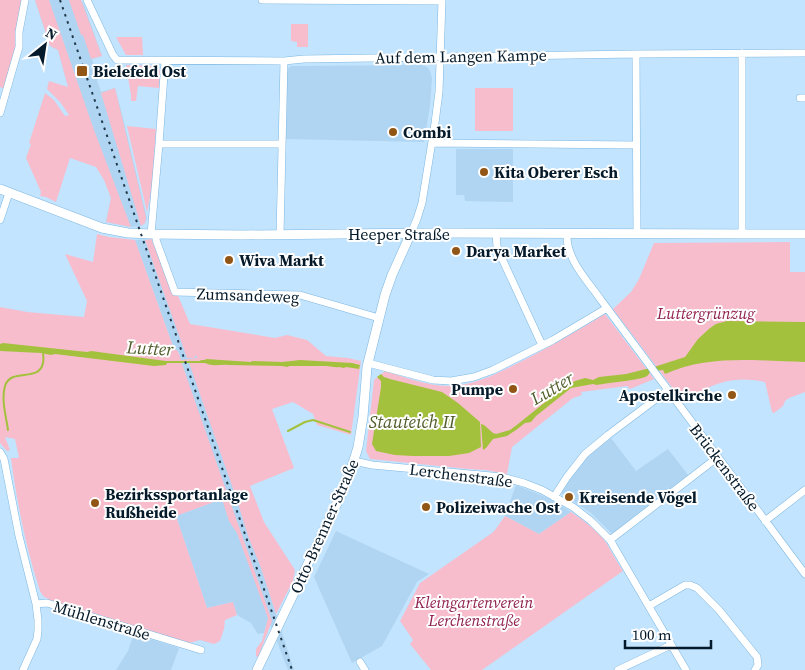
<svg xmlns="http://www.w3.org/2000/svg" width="805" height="670" viewBox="0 0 805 670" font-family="'Source Serif 4',serif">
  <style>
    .built { fill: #b0d5f2 }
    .green { fill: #f7bdcc }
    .water { fill: #a4c13e }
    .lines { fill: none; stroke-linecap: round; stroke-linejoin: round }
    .stream { stroke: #a4c13e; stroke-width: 2 }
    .street-casing { stroke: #7eb7e1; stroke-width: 8 }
    .secondary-casing { stroke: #7eb7e1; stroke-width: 10 }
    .street { stroke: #fff; stroke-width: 7 }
    .secondary { stroke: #fff; stroke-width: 9 }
    .rail { stroke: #203849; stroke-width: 2; stroke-dasharray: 2.5 5; stroke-linecap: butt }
    .poi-dot { fill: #915516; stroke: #fff; stroke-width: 2 }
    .labels { text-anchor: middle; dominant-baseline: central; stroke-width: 4; stroke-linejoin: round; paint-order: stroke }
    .street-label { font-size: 16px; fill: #041a2a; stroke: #fff }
    .poi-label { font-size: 16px; font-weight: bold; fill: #041a2a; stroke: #fff; text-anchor: start }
    .park-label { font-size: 16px; font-style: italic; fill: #8f1f4d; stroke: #fff }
    .water-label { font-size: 18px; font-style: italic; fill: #505d2b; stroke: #fff }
  </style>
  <rect width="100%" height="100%" fill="#c2e4fe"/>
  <path class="built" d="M35 0H81L84 5 102 56 92 59 98 79 97 80 101 92 115 88 122 114 147 218 145 223 141 226 131 227 106 222 111 198 108 188 68 87 58 50 50 46Z
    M422 65 427 67 430 71 432 78 430 106 424 142 286 139 287 69 291 66Z
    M456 149H513V202L465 201 464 195H456Z
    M154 239 193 343 237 492 294 670H288L268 619 264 633 258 634 251 623 237 615 233 602 207 608 176 516 222 499 182 363 178 351 174 349 135 240Z
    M611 438 636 471 668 449 688 475 613 533H611L591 513 562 494 561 491 583 461 595 450Z
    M516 485 553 500 571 512 539 534 505 516Z
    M336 531 429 574 417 582 382 646 352 663 314 577Z
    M134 634 179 648 171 670H116L128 651Z"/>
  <path class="green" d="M0 0H22L16 29V45L4 89 0 87Z
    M35 0H49L94 130 131 227 106 222 111 198 104 180 96 167 70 158 56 202 46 197 40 196 41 192 26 158 31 144 29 143 45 93 54 100 65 116 69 115 60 102 47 89 49 81 68 87 58 50 50 46Z
    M69 0H81L102 56 91 59 83 35H81Z
    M291 24H308V47H297V42L291 41Z
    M116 37H142L143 55H126Z
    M126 65 156 66 160 70 159 88 138 86 136 101H131V95Z
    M115 88 146 217 145 223 141 226 101 93Z
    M475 88H513V131H475Z
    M127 126 156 129 152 188 147 212Z
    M97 234 109 237 135 240 174 349 178 351 181 360 197 358 196 355 194 358H187L145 240 154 239 190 324 275 338 287 335 307 340 326 356 348 358 361 361 351 435 317 425 313 414 293 402 272 409 294 468 250 486 264 522 295 570 293 581 276 614 261 568 248 536 237 500 189 363H198V361H181L272 621 258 657 256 656V649L262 641 268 618 237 533 229 521 222 499 176 516 207 608 233 602 237 615 225 620 224 629 220 641 214 644 200 640 189 643 50 600 43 596 40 591C26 548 17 503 11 458H19L15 439 5 437 10 450 7 451 0 443V307L27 312 84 317 87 301 65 254 93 262Z
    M790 242V272H805V392L789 398 785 401 783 406 774 413 772 412 765 382C730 375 712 384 683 402L613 309 631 292 639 279 654 243Z
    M605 314 654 379 630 389 627 386 581 392 582 395 573 398 512 447 507 474 485 470 468 469 370 459 366 451 374 380 385 371C405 377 427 386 448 386 472 386 494 375 514 365 545 350 575 332 605 314Z
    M571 512C584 521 598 530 607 544 612 553 617 562 623 571L482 670H431L410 644 413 640 400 621 420 583 492 533 495 530 505 516 539 534Z"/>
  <path class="water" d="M727 321 805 322V362C759 361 709 354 665 374L663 370 650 372C649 373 649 375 647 376 642 380 606 383 597 385L593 384 571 388 536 416 531 422 525 423 516 430 507 436 493 439 486 448 483 450 481 424 484 425 493 433 496 434 510 430 518 424 564 387 575 381 585 378 593 380 599 377 626 374 654 367 685 357 698 339 710 328 716 324Z
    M3 343 87 352 91 351 166 361H200L201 360H205L206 359 251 362 252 361 282 362 300 360 352 363 360 365 359 369 346 367 344 368 339 367C335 368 331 366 326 366 315 366 301 366 289 366L288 367 281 366C263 366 246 365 228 365 219 364 213 367 205 363H167L166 365 154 366 55 354 51 355 41 353 0 351V344Z
    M381 374 384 377 390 379 442 392 458 403 480 422 481 447 469 453 449 456H413L395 455 376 451 372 444 381 387V381L377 377Z"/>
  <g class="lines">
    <path class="stream" d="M8 430C6 416 1 399 5 386 11 367 39 383 43 363 44 359 43 355 43 351
      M288 431 305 422 313 420 350 432"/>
    <defs>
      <path id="street" d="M87 0 113 55 117 60 284 61 304 59 636 54 805 53
        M262 0 442 1
        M636 54 637 234
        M800 98H805
        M0 113 19 47V32L25 0
        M432 143 636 145
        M159 144H282
        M0 220 9 193
        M411 233 417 219 422 203 435 123 439 92 442 0
        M151 234 159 144 165 61
        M157 234 156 240 175 292 300 295 379 318
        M496 234 497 246 499 252 542 345
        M567 234C566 259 587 280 601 300L805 574
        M742 234V53
        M280 235 284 61
        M368 363 433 380 451 381 474 377 493 370 553 340 607 308
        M0 452 4 459 19 536 36 604 38 620V630L37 639 23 670
        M354 461 372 465 502 477 524 483 542 490 573 507 591 521 610 540 686 670
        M554 497 567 477 585 454 608 435 668 390
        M765 521 805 490
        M610 540 718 457
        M36 604 47 603 201 650
        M649 606 685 585H690L697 588 719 610 757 657 758 665 755 670
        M360 662 365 670
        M618 670 671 645"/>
      <path id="secondary" d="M0 189 102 228 128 233 151 234 243 235 429 233 805 234
        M257 670 339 499 349 476 358 447 363 417 367 367 385 295 392 275 411 233"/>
    </defs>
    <use href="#street" class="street-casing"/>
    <use href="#secondary" class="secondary-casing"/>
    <use href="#street" class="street"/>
    <use href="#secondary" class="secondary"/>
    <path class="rail" d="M60 0 292 670"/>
  </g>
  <g class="poi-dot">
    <rect x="76" y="65" width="12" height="12" rx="2.5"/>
    <circle cx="393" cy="132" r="5"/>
    <circle cx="484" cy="172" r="5"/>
    <circle cx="456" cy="251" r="5"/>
    <circle cx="229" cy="260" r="5"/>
    <circle cx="513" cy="389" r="5"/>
    <circle cx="732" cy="395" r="5"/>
    <circle cx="569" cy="497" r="5"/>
    <circle cx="95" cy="503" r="5"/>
    <circle cx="426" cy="507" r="5"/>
  </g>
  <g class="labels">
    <g class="street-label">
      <text transform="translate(461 56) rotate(-1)">Auf dem Langen Kampe</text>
      <text x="399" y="234">Heeper Straße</text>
      <text transform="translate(248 295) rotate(2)">Zumsandeweg</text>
      <text transform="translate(725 467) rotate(53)">Brückenstraße</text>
      <text transform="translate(461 475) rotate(7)">Lerchenstraße</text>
      <text transform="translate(324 526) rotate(-66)">Otto-Brenner-Straße</text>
      <text transform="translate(102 620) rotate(17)">Mühlenstraße</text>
    </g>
    <g class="poi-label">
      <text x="93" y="71">Bielefeld Ost</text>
      <text x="403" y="132">Combi</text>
      <text x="494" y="172">Kita Oberer Esch</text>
      <text x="466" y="251">Darya Market</text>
      <text x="239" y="260">Wiva Markt</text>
      <text x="503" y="389" text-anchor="end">Pumpe</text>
      <text x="722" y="395" text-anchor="end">Apostelkirche</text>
      <text x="105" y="494">Bezirkssportanlage<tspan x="105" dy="18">Rußheide</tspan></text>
      <text x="579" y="497">Kreisende Vögel</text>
      <text x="436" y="507">Polizeiwache Ost</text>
    </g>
    <g class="park-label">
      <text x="706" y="313">Luttergrünzug</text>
      <text x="474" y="602">Kleingartenverein<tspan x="474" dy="18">Lerchenstraße</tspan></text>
    </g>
    <g class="water-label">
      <text transform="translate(150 348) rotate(3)">Lutter</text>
      <text transform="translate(552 388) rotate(-31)">Lutter</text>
      <text x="412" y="421">Stauteich II</text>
    </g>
  </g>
  <g transform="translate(45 45) rotate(30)" stroke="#ffffff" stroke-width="4" paint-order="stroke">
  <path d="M0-4L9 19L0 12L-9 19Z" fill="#041a2a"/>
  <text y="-8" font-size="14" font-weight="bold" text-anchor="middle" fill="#041a2a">N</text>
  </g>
  <path d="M625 640v8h86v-8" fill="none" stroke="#041a2a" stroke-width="2.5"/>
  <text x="632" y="640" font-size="15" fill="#041a2a" stroke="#ffffff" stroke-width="4" paint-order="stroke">100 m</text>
</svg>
